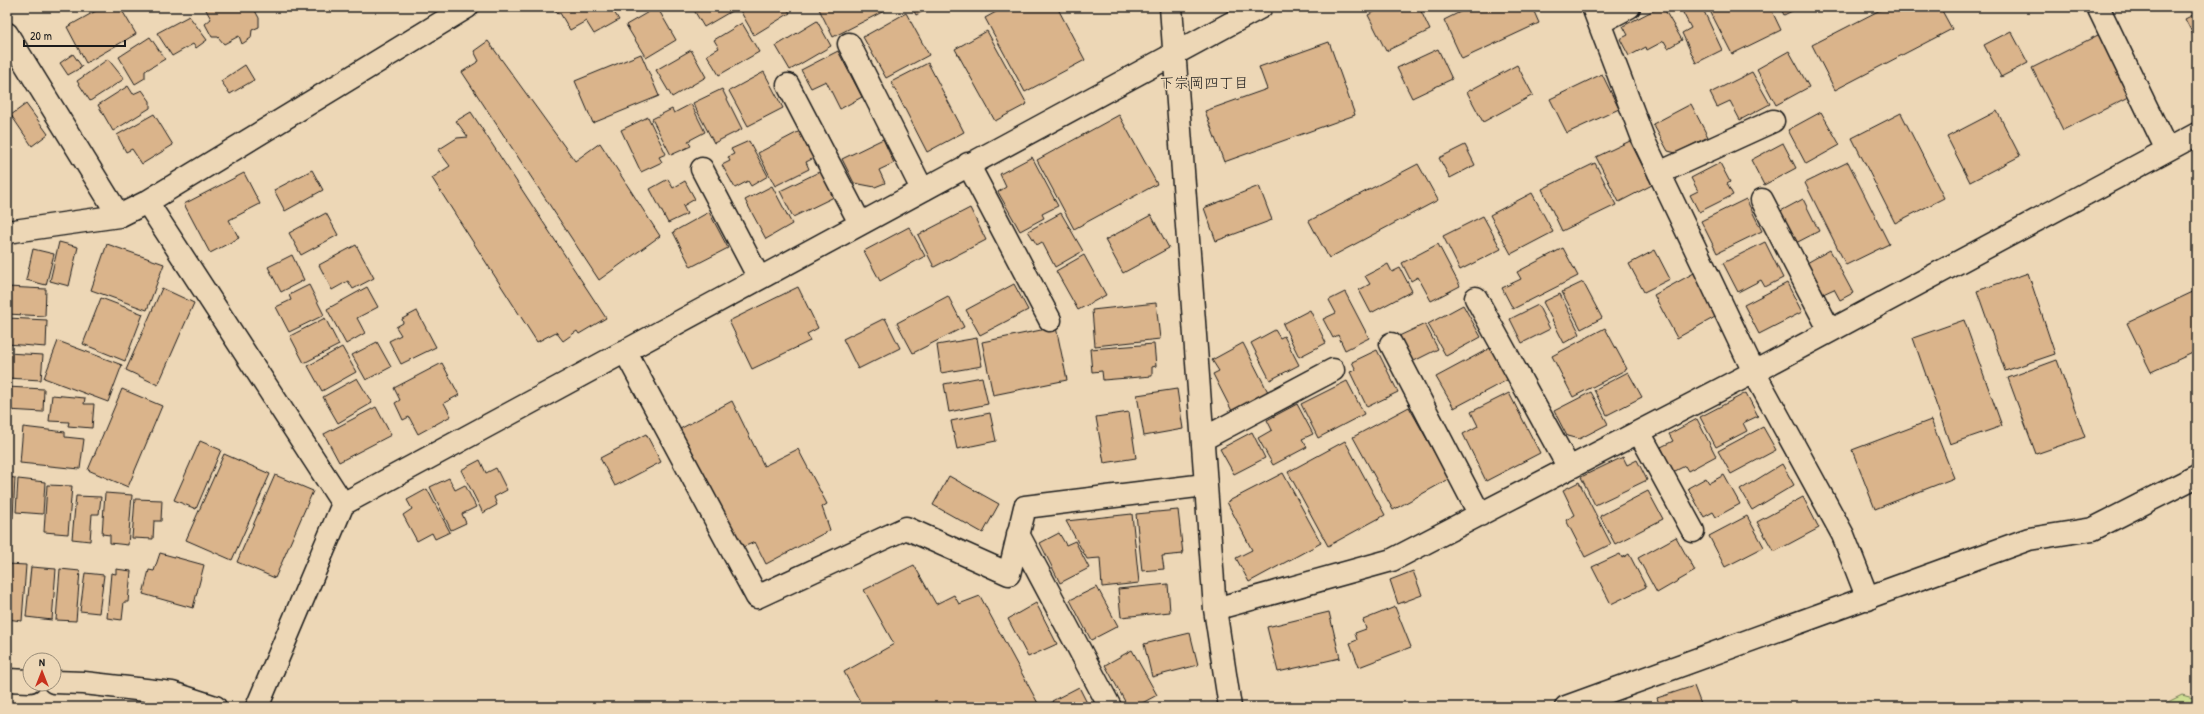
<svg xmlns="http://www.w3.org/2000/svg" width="2204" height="714" viewBox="0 0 2204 714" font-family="'Patrick Hand','Klee One',sans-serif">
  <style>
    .green { fill: #cede92; stroke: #757d57 }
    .building { fill: #dab48b; stroke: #1c1c1c }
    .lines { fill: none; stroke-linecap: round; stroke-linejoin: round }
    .minor-casing { stroke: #1c1c1c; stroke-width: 25 }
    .minor { stroke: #edd7b6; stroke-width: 22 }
    .labels { text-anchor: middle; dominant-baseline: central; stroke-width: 3; stroke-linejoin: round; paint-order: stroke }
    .neighbourhood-label { font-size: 15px; fill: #1c1c1c; stroke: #edd7b6 }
  </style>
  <rect width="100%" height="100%" fill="#edd7b6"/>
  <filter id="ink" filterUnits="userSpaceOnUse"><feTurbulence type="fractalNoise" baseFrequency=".025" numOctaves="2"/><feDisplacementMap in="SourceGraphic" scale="8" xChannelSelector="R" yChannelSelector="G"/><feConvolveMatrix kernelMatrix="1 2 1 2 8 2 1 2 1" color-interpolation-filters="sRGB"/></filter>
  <g filter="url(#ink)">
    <path class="green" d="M2182 695 2197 699V707H2158Z"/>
    <path class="building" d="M103 7H120L136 34 86 63 67 27Z
      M253 7 259 18V27L252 30 251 38 242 44 239 36 224 44 218 37H212L205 24 211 19 205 8Z
      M553 7H611L619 20 594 34 586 21 570 30 560 13 558 14Z
      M657 7 676 40 646 58 626 25Z
      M692 7H733L735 9 704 27Z
      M738 7H786L790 13 754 35Z
      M818 7H892L833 37Z
      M912 7H931L916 15Z
      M978 7H990L981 12Z
      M1005 7H1057L1085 60 1025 92 985 18Z
      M1384 7H1419L1430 30 1386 51 1368 15Z
      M1470 7H1532L1539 23 1462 59 1444 20Z
      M1537 7H1547L1538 11Z
      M1660 7H1663L1682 40 1668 48 1664 41 1647 50 1646 47 1629 56 1620 39 1628 35 1623 26Z
      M1680 7H1702L1722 50 1696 63 1682 33 1691 28Z
      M1708 7H1770L1781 30 1732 54Z
      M1780 7H1800L1784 15Z
      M1886 7H1940L1952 29 1835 90 1812 45Z
      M906 13 929 55 886 78 863 37Z
      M2197 13V42L2185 19Z
      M189 16 207 40 196 48 193 44 172 56 157 33Z
      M817 21 831 46 790 70 776 46Z
      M742 23 759 52 719 75 707 55 719 48 714 40Z
      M987 31 1027 104 995 121 955 49Z
      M2011 31 2028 63 2001 77 1984 45Z
      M2100 34 2131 96 2063 130 2032 68Z
      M150 37 165 59 145 71V78L135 84 119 57Z
      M488 41 575 161 600 143 660 236 599 280 462 72 479 61 474 51Z
      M1329 42 1355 115 1224 162 1205 111 1267 89 1259 67Z
      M1438 49 1452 79 1412 98 1397 68Z
      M691 50 706 77 672 97 656 70Z
      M838 51 862 97 840 109 826 81 811 88 801 70Z
      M1789 51 1809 87 1776 105 1757 69Z
      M73 54 82 67 68 75 60 63Z
      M641 54 659 96 593 123 575 81Z
      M108 59 124 79 90 101 77 81Z
      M928 63 964 132 927 152 891 82Z
      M245 65 254 80 230 94 221 81Z
      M1517 65 1533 95 1483 122 1467 92Z
      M764 72 783 108 748 126 729 91Z
      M1752 72 1770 104 1740 120 1730 101 1717 107 1710 93Z
      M1602 74 1619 109 1567 133 1550 99Z
      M128 86 133 94 142 90 150 101V108L113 131 98 105Z
      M722 89 742 129 714 143 693 103Z
      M26 104 48 134 32 146 11 115Z
      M691 104 705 132 688 141 691 146 671 155 652 119 672 109 674 113Z
      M1691 104 1708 137 1676 153 1668 151 1653 124Z
      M1997 111 2020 156 1970 182 1947 137Z
      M471 112 606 318 579 334 577 331 563 341 556 332 537 342 432 178 450 166 438 150 457 138 468 137 456 121Z
      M1821 112 1840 145 1806 164 1788 130Z
      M1901 113 1944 198 1895 223 1852 138Z
      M154 114 173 145 142 164 132 149 126 152 117 135Z
      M1119 115 1157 184 1074 229 1037 160Z
      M648 117 666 154 659 157 662 162 641 172 621 130Z
      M800 131 814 158 806 162 809 169 775 186 758 153Z
      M883 139 894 163 879 170 885 183 875 187 854 183 842 159Z
      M749 141 768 176 751 186 748 181 735 188 722 165 730 161 728 157 734 154 731 149Z
      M1630 141 1652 185 1619 202 1596 157Z
      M1783 143 1796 168 1764 185 1751 160Z
      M1465 145 1475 165 1450 178 1439 158Z
      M1032 157 1058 206 1042 214 1044 218 1020 231 998 192 1006 187 1000 174Z
      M1848 162 1889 244 1846 265 1805 183Z
      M1595 163 1616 205 1562 231 1542 189Z
      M1720 163 1730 182 1727 184 1733 195 1699 212 1690 195 1698 191 1691 178Z
      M1418 164 1438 200 1329 258 1309 221Z
      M312 170 323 190 285 211 274 190Z
      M821 171 834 197 793 217 780 191Z
      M244 173 260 204 229 220 239 238 210 253 184 204Z
      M7 174 11 181 7 184Z
      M668 179 673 188 685 181 695 199 683 206 687 214 668 223 650 189Z
      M772 186 792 224 766 239 745 200Z
      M1259 186 1272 220 1216 241 1204 208Z
      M1532 193 1553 232 1511 254 1490 215Z
      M1746 199 1762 231 1717 253 1701 221Z
      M1803 199 1819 231 1794 244 1777 213Z
      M970 208 986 240 934 267 918 235Z
      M709 212 728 248 691 267 673 232Z
      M326 213 338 235 301 255 289 233Z
      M1061 213 1083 251 1055 267 1042 242 1037 245 1028 231Z
      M1151 215 1169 248 1123 273 1105 240Z
      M1483 216 1501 249 1460 270 1443 236Z
      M909 227 925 256 880 281 864 251Z
      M59 242 78 247 69 286 50 281Z
      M1765 242 1783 278 1765 287 1761 280 1738 292 1723 263Z
      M107 244 164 264 147 310 91 290Z
      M1438 244 1460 286 1431 301 1418 277 1411 281 1402 263Z
      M356 245 374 278 353 289 348 281 332 290 319 265Z
      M1563 248 1578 276 1513 309 1502 288 1521 279 1517 272Z
      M33 249 54 254 46 285 26 280Z
      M1655 250 1670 279 1644 292 1629 264Z
      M1830 250 1853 293 1840 300 1834 289 1821 295 1805 264Z
      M292 255 304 280 281 292 268 267Z
      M1084 255 1106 295 1078 310 1056 271Z
      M1388 264 1392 272 1400 268 1412 291 1371 313 1359 290 1370 284 1365 276Z
      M1694 273 1717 316 1677 338 1654 295Z
      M2028 273 2055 354 2005 371 1977 291Z
      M1583 282 1602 318 1581 329 1562 292Z
      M1787 283 1802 312 1759 334 1744 305Z
      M1014 284 1028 310 980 335 966 310Z
      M309 285 324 315 289 332 276 307 291 300 289 295Z
      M7 287 46 289 45 316 7 314Z
      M367 287 378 307 357 318 365 333 346 344 327 309Z
      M798 287 818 328 807 334 810 341 752 369 729 321Z
      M162 288 194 303 158 385 126 370Z
      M2197 290V351L2151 372 2127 323Z
      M1345 292 1369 338 1345 350 1338 335 1333 338 1323 319 1336 313 1329 300Z
      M1560 294 1580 334 1564 343 1543 302Z
      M948 296 964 327 913 353 897 323Z
      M101 298 143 314 125 361 83 344Z
      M1156 303 1160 339 1095 346 1092 310Z
      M1463 305 1481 337 1446 356 1428 324Z
      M1538 305 1550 329 1522 343 1510 319Z
      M1310 310 1326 343 1299 357 1283 324Z
      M417 311 436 347 401 364 389 341 401 335 396 327 403 323 402 319Z
      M7 318 47 320 46 347 7 344Z
      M325 318 339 345 304 363 290 336Z
      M885 318 900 348 858 369 843 339Z
      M1964 320 2002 426 1950 444 1913 338Z
      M1425 324 1438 349 1412 362 1399 336Z
      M1056 327 1067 380 993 395 982 342Z
      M1605 328 1627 369 1573 397 1552 356Z
      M1275 330 1280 338 1284 336 1299 365 1270 380 1251 343Z
      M977 338 982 366 941 373 937 345Z
      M58 341 122 365 108 402 44 378Z
      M377 342 391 367 366 380 352 355Z
      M1243 343 1268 392 1232 411 1213 374 1219 371 1212 360Z
      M1154 344 1156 366 1152 367V376L1103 380 1102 371 1092 372 1090 349Z
      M342 347 356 372 322 391 308 366Z
      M1492 347 1509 379 1454 408 1436 377Z
      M1377 350 1398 392 1367 407 1350 372 1356 370 1352 362Z
      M7 353 43 355 41 380 7 378Z
      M2057 360 2085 437 2036 454 2008 378Z
      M442 363 459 395 444 403 451 416 418 434 409 417 403 420 395 403 400 400 394 388Z
      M1628 372 1642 397 1607 415 1594 390Z
      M982 377 988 404 949 412 944 384Z
      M357 378 372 403 338 423 323 397Z
      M1347 381 1364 414 1318 438 1301 404Z
      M7 387 44 389 43 412 7 410Z
      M122 389 162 406 128 487 88 470Z
      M1177 389 1183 429 1144 436 1137 395Z
      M1591 392 1608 424 1579 439 1567 436 1554 411Z
      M1509 393 1540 453 1486 481 1463 434 1478 426 1471 412Z
      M1746 393 1758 416 1743 423 1747 431 1716 447 1700 417Z
      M52 395 85 398 84 404H94L92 428 68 426 69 422 49 421Z
      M732 401 764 466 798 449 827 504 822 507 830 530 766 564 755 542 743 547 680 429Z
      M1297 404 1313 434 1302 439 1307 447 1273 465 1258 438 1272 430 1267 420Z
      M376 407 391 435 339 462 324 434Z
      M1409 407 1449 479 1393 510 1353 437Z
      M1129 412 1136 458 1104 463 1096 417Z
      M990 413 996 441 957 449 951 421Z
      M1697 419 1716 456 1688 471 1685 466 1673 472 1661 447 1673 441 1669 434Z
      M1931 420 1954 478 1875 509 1852 450Z
      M23 427 65 432V437L84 439 80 469 20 463Z
      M1763 427 1776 450 1731 474 1718 451Z
      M1252 432 1265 458 1234 474 1220 449Z
      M646 434 661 462 615 486 600 458Z
      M200 441 221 450 196 509 174 500Z
      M1345 441 1385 515 1328 546 1288 472Z
      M224 454 270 474 232 560 186 540Z
      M1623 457 1627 465 1637 460 1647 480 1595 505 1581 477Z
      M480 460 486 473 496 468 507 490 494 497 497 505 483 513 461 470Z
      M1782 464 1794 485 1752 510 1740 490Z
      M1283 473 1321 543 1249 582 1236 558 1252 550 1227 502Z
      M275 475 313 491 275 578 237 562Z
      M1724 475 1740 504 1716 517 1713 512 1704 517 1688 488 1706 478 1709 483Z
      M949 476 999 504 983 533 933 505Z
      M7 477 15 478 13 518H7Z
      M449 478 455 490 465 485 476 507 462 514 466 523 451 530 430 487Z
      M18 479 45 482 43 514 16 512Z
      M1579 482 1611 544 1585 557 1566 520 1575 515 1563 490Z
      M47 485 72 486 68 534 44 532Z
      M427 489 450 532 435 539 432 533 417 541 403 515 412 509 407 500Z
      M1648 491 1663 519 1615 544 1600 516Z
      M105 493 132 495 128 545 110 543V535L102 534Z
      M76 496 101 497 99 514H92L90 541 72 539Z
      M1803 497 1819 528 1774 552 1757 522Z
      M135 499 162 500 161 521H154L153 539 132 538Z
      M1178 510 1183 554 1162 556 1164 569 1142 571 1136 514Z
      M1132 514 1139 583 1102 587 1100 558 1087 559 1066 521Z
      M1747 516 1764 547 1725 567 1709 536Z
      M1059 533 1066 545 1075 541 1089 568 1060 583 1040 543Z
      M1676 537 1695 571 1657 593 1638 558Z
      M160 553 204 565 193 608 143 594 149 570 154 571Z
      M1620 554 1622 558 1629 554 1646 587 1611 604 1592 567Z
      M7 564 26 565 22 621 7 619Z
      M914 565 936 604 954 595 959 604 980 596 1040 707H863L844 672 894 644 864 590Z
      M31 567 56 569 52 620 26 617Z
      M60 569 80 571 76 621 56 620Z
      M116 569 131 571 128 602H124L122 620 107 618 111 573 116 574Z
      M1413 571 1422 595 1398 604 1390 580Z
      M85 573 104 575 99 613 80 611Z
      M1168 584 1170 612 1121 617 1118 589Z
      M1097 587 1118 626 1091 640 1070 600Z
      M1036 603 1057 644 1028 657 1008 619Z
      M1395 607 1411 647 1359 667 1350 643 1357 640 1355 633 1366 629 1363 620Z
      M1329 612 1340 658 1278 672 1267 627Z
      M1190 633 1198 665 1152 677 1144 644Z
      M1132 650 1157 695 1135 707H1128L1105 665Z
      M1694 686 1702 707H1660L1657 698Z
      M1079 687 1089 707H1055L1052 701Z"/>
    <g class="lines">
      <defs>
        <path id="minor" d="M1171 7 1215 609 1230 707
          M1593 7 1644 141 1754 372 1843 535 1868 599
          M2098 7 2167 150
          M1599 23 1629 7
          M7 34 119 216
          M849 44 922 189
          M788 85 860 223
          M968 164 1050 320
          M702 169 759 278
          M1659 173 1773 121
          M1762 200 1830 331
          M147 202 343 504
          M7 232 119 216 147 202 467 7
          M1476 298 1569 468
          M1391 344 1480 515
          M625 351 757 597 906 528 1009 574 1025 507 1205 485
          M1639 432 1693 531
          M1203 439 1333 370
          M1018 534 1110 707
          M1215 609 1392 560 1754 372 2197 134
          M7 680 30 681
          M54 682 84 683 172 693 215 707
          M257 707 343 504 1261 7
          M1566 707 2029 539 2093 529 2197 476"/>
      </defs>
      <use href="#minor" class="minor-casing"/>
      <use href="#minor" class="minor"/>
    </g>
  </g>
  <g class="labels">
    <g class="neighbourhood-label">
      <text x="1204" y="82">下宗岡四丁目</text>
    </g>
  </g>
  <rect width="2204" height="714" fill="none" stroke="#edd7b6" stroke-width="24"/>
  <rect x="12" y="12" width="2180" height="690" fill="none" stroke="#1c1c1c" stroke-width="1.5" filter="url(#ink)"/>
  <g transform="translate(42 672)"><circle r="19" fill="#edd7b6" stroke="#998c78"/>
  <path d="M0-3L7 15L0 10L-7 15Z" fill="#c8321e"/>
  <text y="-6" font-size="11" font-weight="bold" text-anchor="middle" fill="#1c1c1c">N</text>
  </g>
  <path d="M24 40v6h101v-6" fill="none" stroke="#1c1c1c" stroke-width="2"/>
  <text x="30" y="40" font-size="12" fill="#1c1c1c" stroke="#edd7b6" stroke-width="3" paint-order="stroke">20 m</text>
</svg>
